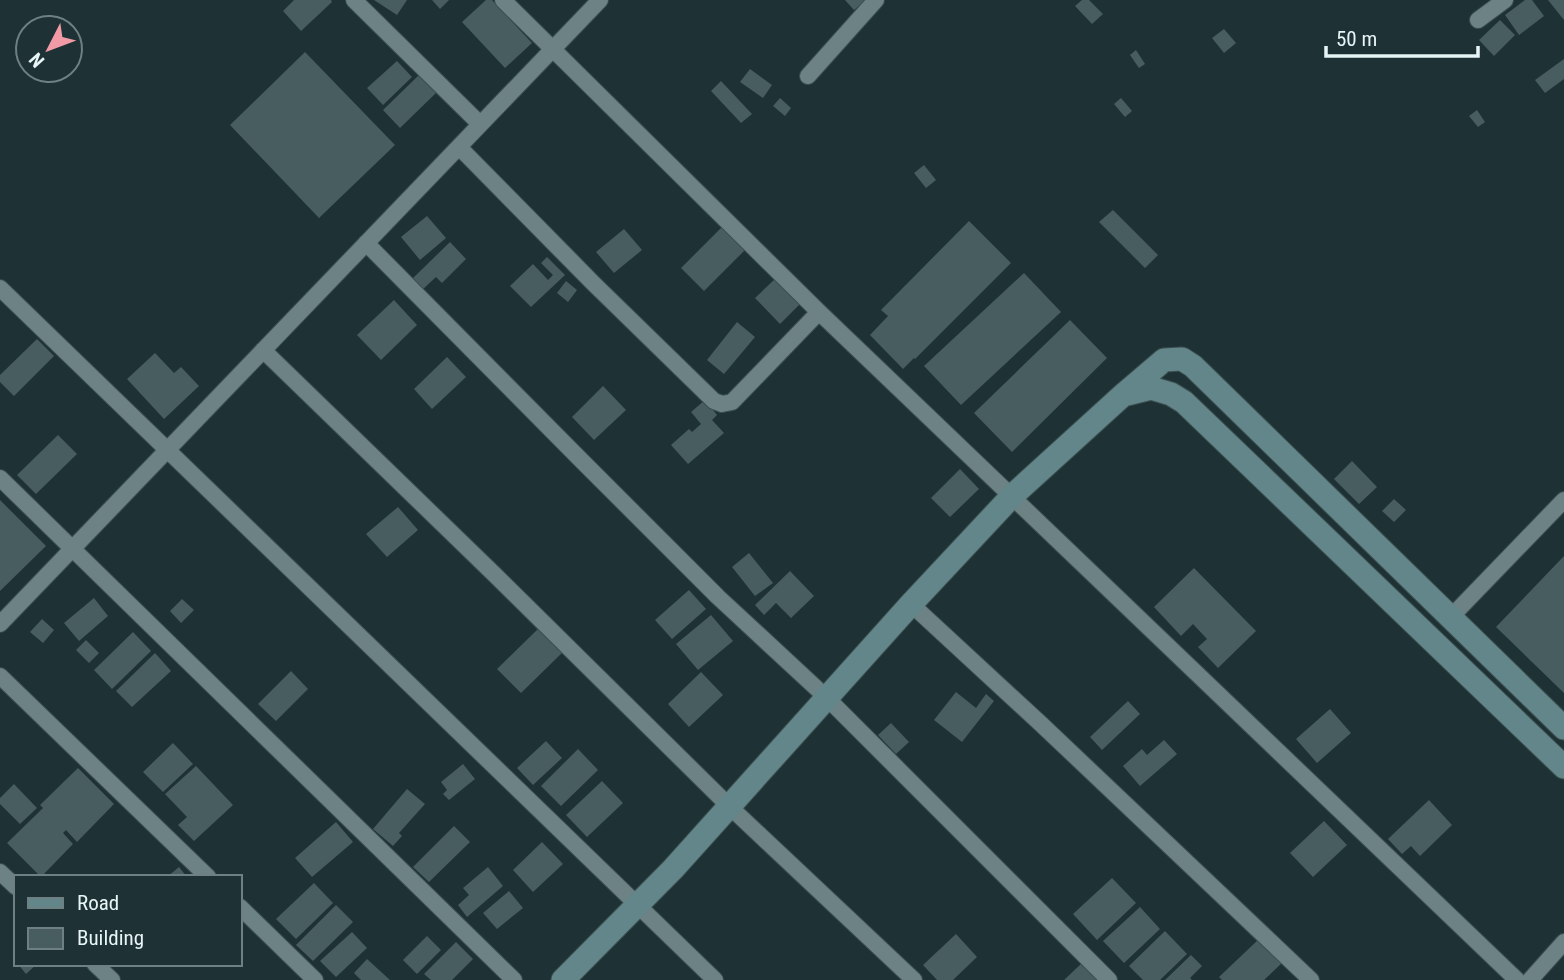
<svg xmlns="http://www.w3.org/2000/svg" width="1564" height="980" viewBox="0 0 1564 980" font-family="'Roboto Condensed',sans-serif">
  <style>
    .building { fill: #485d60 }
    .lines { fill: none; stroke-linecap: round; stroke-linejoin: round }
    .street-casing { stroke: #3c4f50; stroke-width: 18 }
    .secondary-casing { stroke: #3c4f50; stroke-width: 25 }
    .street { stroke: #6c8285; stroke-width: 16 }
    .secondary { stroke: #62868a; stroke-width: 23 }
  </style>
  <rect width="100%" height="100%" fill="#1e3235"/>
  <path class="building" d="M294 0H331L332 2 301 31 283 11Z
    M374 0H407L397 15Z
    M432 0H449L440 9Z
    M486 0H492L532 43 505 68 462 22Z
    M845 0H866L854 10Z
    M1082 0H1089L1103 14 1092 24 1075 6Z
    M1525 0H1532L1544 16 1519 35 1505 15Z
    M1548 0H1564V20Z
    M1500 20 1515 35 1494 56 1479 40Z
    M1224 29 1236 43 1224 53 1212 38Z
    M1136 50 1145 64 1139 68 1130 55Z
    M305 52 395 145 319 218 230 125Z
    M1564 59V79L1545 93 1535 80Z
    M397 61 412 77 383 105 367 88Z
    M750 69 772 85 763 98 740 82Z
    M419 75 436 93 400 128 383 110Z
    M721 81 752 114 741 123 711 91Z
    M780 98 791 108 785 116 773 106Z
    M1121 98 1132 111 1125 117 1114 104Z
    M1477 110 1485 122 1478 127 1469 116Z
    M924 165 936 180 926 188 914 173Z
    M1113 210 1158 255 1145 268 1099 222Z
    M427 216 446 238 420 260 401 237Z
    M969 221 1011 263 915 359 914 358 903 369 870 335 888 316 881 310Z
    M724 225 747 248 704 291 681 268Z
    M624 229 642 250 614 273 596 252Z
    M450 242 466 259 442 283 436 277 422 290 412 279Z
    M547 257 565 275 531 307 510 286 533 264 548 280 553 275 541 263Z
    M1024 273 1061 312 961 405 924 366Z
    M776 278 801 303 780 324 755 298Z
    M566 281 577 290 568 302 557 293Z
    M394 300 417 325 381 360 357 335Z
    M1070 320 1107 358 1012 452 974 413Z
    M737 322 755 337 724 374 707 360Z
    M37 339 54 356 14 396 0 382V375Z
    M155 353 174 373 181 367 199 386 164 419 127 379Z
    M447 357 466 377 432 409 414 389Z
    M603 386 626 410 594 440 572 417Z
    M705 400 717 415 712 420 724 433 688 464 671 445 689 429 692 432 701 424 691 412Z
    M58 435 77 454 36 494 17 475Z
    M1352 461 1377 487 1359 504 1334 479Z
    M960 469 979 489 950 517 931 498Z
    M1394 499 1406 510 1394 522 1382 511Z
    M0 500 46 546 0 591Z
    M398 507 418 530 387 557 366 534Z
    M749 553 773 583 755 596 732 567Z
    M1564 556V693L1496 627Z
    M1194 568 1256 631 1218 668 1198 647 1207 639 1193 624 1181 636 1154 607Z
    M790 571 814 596 791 618 776 603 764 615 755 605Z
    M689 590 706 609 672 639 655 620Z
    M94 598 108 616 79 641 64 623Z
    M182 599 194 610 181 623 170 611Z
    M711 615 733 641 698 670 676 644Z
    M42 619 54 630 43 643 30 632Z
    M540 627 564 651 521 693 497 669Z
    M133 632 151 651 112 689 94 670Z
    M86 640 99 653 89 663 76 650Z
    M155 653 171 671 132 707 116 691Z
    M291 671 308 689 276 721 258 704Z
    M701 672 723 695 689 727 668 704Z
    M956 692 976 708 986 694 994 701 962 742 934 720Z
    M1128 701 1140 714 1102 750 1090 737Z
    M1330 709 1351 733 1317 763 1296 739Z
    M891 723 909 742 896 754 878 735Z
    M1164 740 1177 754 1140 786 1123 766 1142 749 1147 755Z
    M546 741 562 758 533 785 517 768Z
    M173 743 193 764 163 792 143 772Z
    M578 749 598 770 561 806 541 786Z
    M463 764 475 779 449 800 443 794 447 790 441 782Z
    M196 766 233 805 194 841 178 825 187 817 165 794Z
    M78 768 114 804 77 842 66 830 63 833 73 844 41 877 7 843 43 808 40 805Z
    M602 781 623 803 587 837 566 815Z
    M14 784 37 808 20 824 0 804V798Z
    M407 789 425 804 399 833 402 836 393 846 373 829Z
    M1429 800 1452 825 1420 856 1411 846 1402 854 1388 839Z
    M1324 821 1347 845 1313 877 1290 853Z
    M336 822 353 842 312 877 295 858Z
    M454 826 470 842 429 882 413 867Z
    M542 842 563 864 533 892 513 870Z
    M179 867 187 877H167Z
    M488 867 503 886 467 917 458 905 469 895 463 888Z
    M1112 878 1136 903 1097 940 1073 914Z
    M314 883 333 903 296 939 276 919Z
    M509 891 523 908 497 929 483 913Z
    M336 905 353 922 313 961 296 945Z
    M1140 907 1160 929 1124 963 1103 941Z
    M1165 931 1187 954 1160 980H1143L1129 966Z
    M352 932 367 948 336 977 320 961Z
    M956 934 977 957 953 980H937L923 965Z
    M427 936 441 950 417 974 403 960Z
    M1259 939 1282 963 1264 980H1222L1219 977Z
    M456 942 473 959 452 980H431L424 974Z
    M1191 955 1202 966 1190 978 1192 980H1165Z
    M367 959 390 980H361L354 973Z
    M1082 963 1098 980H1064Z
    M18 964H37L26 974Z"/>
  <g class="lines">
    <defs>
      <path id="street" d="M354 0 480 124
        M503 0 819 312 1517 980
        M1478 20 1505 0
        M808 76 876 0
        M459 147 593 283 714 401 722 404 732 402 819 312
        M366 243 583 462 718 597 827 698 1109 980
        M0 288 715 980
        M263 350 494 574 729 806 914 980
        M0 478 514 980
        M911 604 1041 724 1311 980
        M1450 618 1564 500
        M0 624 600 0
        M0 676 208 877
        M0 872 16 887
        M240 907 315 980
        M95 964 112 980
        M1530 980 1564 942"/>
      <path id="secondary" d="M1127 394 1151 388 1171 394 1184 402 1564 767
        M563 980 673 869 911 604 1012 496 1123 395 1164 360 1182 359 1193 366 1564 728"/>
    </defs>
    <use href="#street" class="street-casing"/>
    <use href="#secondary" class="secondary-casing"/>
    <use href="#street" class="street"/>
    <use href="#secondary" class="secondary"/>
  </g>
  <rect x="14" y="875" width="228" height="91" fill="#1e3235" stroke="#6f8082" stroke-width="2"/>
  <rect x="28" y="898" width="35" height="10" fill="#62868a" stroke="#6f8082" stroke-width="2"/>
  <text x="77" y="910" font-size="21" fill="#e8f5f6">Road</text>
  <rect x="28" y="928" width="35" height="21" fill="#485d60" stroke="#6f8082" stroke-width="2"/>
  <text x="77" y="945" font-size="21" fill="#e8f5f6">Building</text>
  <g transform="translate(49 49) rotate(228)"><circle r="33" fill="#1e3235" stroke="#6f8082" stroke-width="2"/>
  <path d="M0-5L12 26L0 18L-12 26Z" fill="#f39aa7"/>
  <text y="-10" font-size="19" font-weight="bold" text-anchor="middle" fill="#e8f5f6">N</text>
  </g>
  <path d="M1326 46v10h152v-10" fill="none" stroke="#e8f5f6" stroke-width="3.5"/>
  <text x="1336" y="46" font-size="21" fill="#e8f5f6" stroke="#1e3235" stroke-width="5" paint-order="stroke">50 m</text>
</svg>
